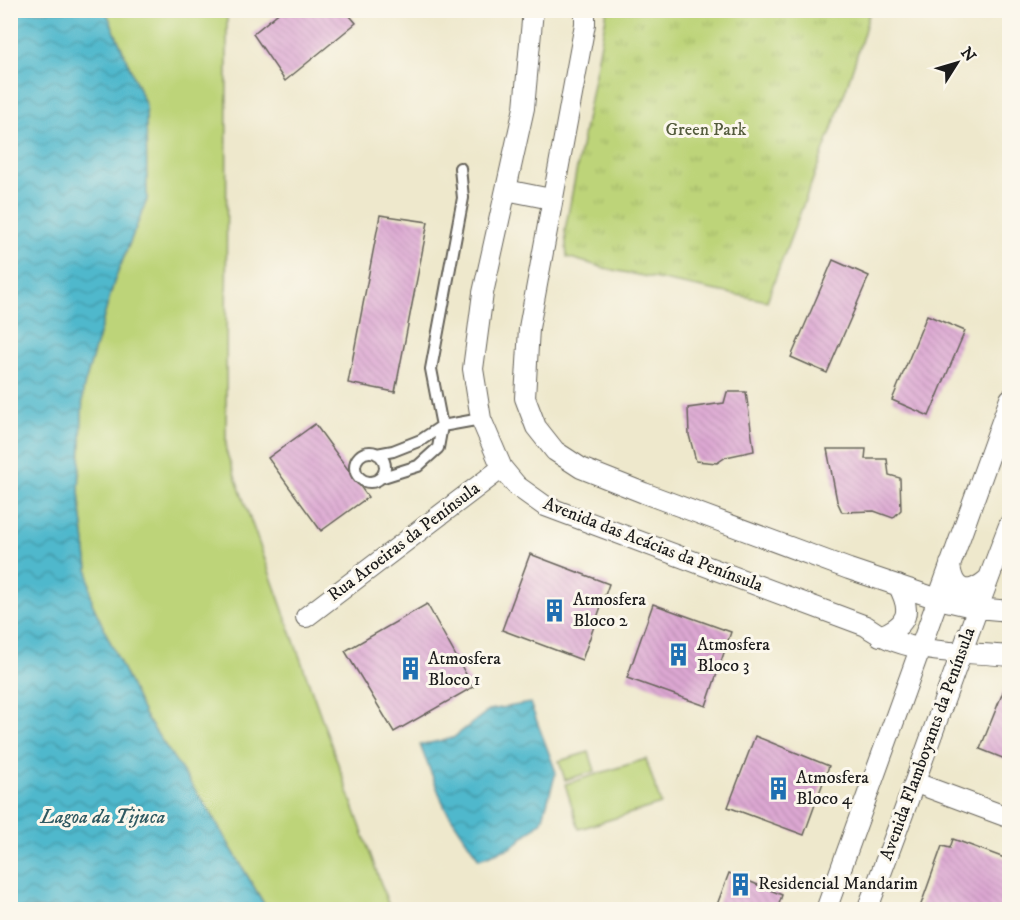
<svg xmlns="http://www.w3.org/2000/svg" width="1020" height="920" viewBox="0 0 1020 920" font-family="'IM FELL DW Pica',serif">
  <style>
    .grass { fill: #bdd479; stroke: #6c784a; stroke-width: 1.5 }
    .park { fill: url(#park-tufts); stroke: #6c784a; stroke-width: 1.5 }
    .water { fill: url(#water-waves); stroke: #366a74; stroke-width: 1.5 }
    .building { fill: url(#building-back-hatch) }
    .lines { fill: none; stroke-linecap: round; stroke-linejoin: round }
    .service-casing { stroke: #66635a; stroke-width: 14 }
    .minor-casing { stroke: #66635a; stroke-width: 22 }
    .service { stroke: #fff; stroke-width: 10 }
    .minor { stroke: #fff; stroke-width: 20 }
    .labels { text-anchor: middle; dominant-baseline: central; stroke-width: 6; stroke-linejoin: round; paint-order: stroke }
    .park-label { font-size: 18px; fill: #545c3d; stroke: #fbf7ec }
    .street-label { font-size: 18px; fill: #1c1c1c; stroke: #fbf7ec }
    .poi-label { font-size: 18px; fill: #1c1c1c; stroke: #fbf7ec; text-anchor: start }
    .water-label { font-size: 20px; font-style: italic; fill: #305a62; stroke: #fbf7ec }
  </style>
  <defs>
    <pattern id="park-tufts" width="24" height="20" patternUnits="userSpaceOnUse" patternTransform="scale(1.5)"><rect width="24" height="20" fill="#bdd479"/><path d="M3 7l-1-3M5 7V3M7 7l1-3M15 17l-1-3M17 17v-4M19 17l1-3" fill="none" stroke="#a2b568"/></pattern>
    <pattern id="water-waves" width="16" height="10" patternUnits="userSpaceOnUse" patternTransform="scale(1.5)"><rect width="16" height="10" fill="#4fb8cc"/><path d="M0 5q4-4 8 0t8 0" fill="none" stroke="#4195a5"/></pattern>
    <pattern id="building-back-hatch" width="6" height="6" patternUnits="userSpaceOnUse" patternTransform="scale(1.5)"><rect width="6" height="6" fill="#dca7d2"/><path d="M-1 5l2 2M0 0l6 6M5-1l2 2" fill="none" stroke="#bc8fb4"/></pattern>
  </defs>
  <rect width="100%" height="100%" fill="#fbf7ec"/>
  <filter id="ink" filterUnits="userSpaceOnUse"><feTurbulence type="fractalNoise" baseFrequency=".0167" numOctaves="2"/><feDisplacementMap in="SourceGraphic" scale="12" xChannelSelector="R" yChannelSelector="G"/><feConvolveMatrix kernelMatrix="1 2 1 2 8 2 1 2 1" color-interpolation-filters="sRGB"/></filter>
  <filter id="wash" filterUnits="userSpaceOnUse"><feTurbulence type="fractalNoise" baseFrequency=".008" numOctaves="4" result="noise"/><feDisplacementMap in="SourceGraphic" scale="24" xChannelSelector="R" yChannelSelector="G"/><feGaussianBlur stdDeviation="1.35" result="paint"/><feColorMatrix in="noise" values="0 0 0 0 0 0 0 0 0 0 0 0 0 0 0 0 0 1.4 0 .05"/><feComposite in="paint" operator="in"/></filter>
  <g filter="url(#wash)">
    <rect width="100%" height="100%" fill="#eee8cc"/>
    <path class="grass" d="M106 11H227L226 451 390 909H267L208 809 145 716 92 603 79 492 83 390 114 282 147 200 146 106Z
      M589 752 595 771 565 780 559 761Z
      M646 759 661 804 579 829 565 784Z"/>
    <path class="park" d="M607 11H870C843 110 802 204 767 301L608 269 567 257 565 230Z"/>
    <path class="water" d="M10 11H106L146 106 147 200 114 282 83 390 79 492 92 603 145 716 208 809 267 909H11Z
      M530 703 556 772 542 821 512 847 479 859 445 808 420 745 453 738 489 710Z"/>
    <g id="blocks">
      <path class="building" d="M282 10H345L356 23 285 81 253 34Z
        M380 215 428 222 395 392 348 383Z
        M833 260 869 276 827 373 791 357Z
        M927 315 965 331 929 416 892 400Z
        M727 392H746L754 451 726 457 717 463 696 461 689 435 688 408 724 403Z
        M315 424 368 497 321 531 268 458Z
        M827 449H866L865 459H887L889 475 900 478 901 510 893 518 874 511 842 512 837 501Z
        M530 554 609 584 582 660 502 630Z
        M427 604 473 687 394 732 345 651Z
        M653 604 731 632 706 706 627 678Z
        M1009 677H1010V761L980 749Z
        M755 736 829 766 804 835 728 807Z
        M953 839 1010 860V910H919L942 846 950 848Z
        M729 873 782 895 777 910H715Z"/>
    </g>
  </g>
  <g filter="url(#ink)">
    <use href="#blocks" fill-opacity="0" stroke="#66635a" stroke-width="1.5"/>
    <g class="lines">
      <defs>
        <path id="service" d="M355 467a15 15 0 1 1 30 0a15 15 0 1 1-30 0Z
          M377 454 393 451 421 440 442 426 481 419
          M380 478 418 466 438 448 442 426 431 369 463 198 460 168"/>
        <path id="minor" d="M533 10 524 108 483 293 473 369 481 419 502 468 517 486 545 506 866 626C906 656 961 651 1010 656
          M585 10V24L529 328 525 398 536 427 555 451 581 468 644 493 849 569 938 599 977 608 1010 611
          M506 190 551 199
          M950 564C952 591 968 597 988 579
          M306 617 502 468
          M880 636C909 625 912 611 898 585
          M916 783 1010 818
          M826 910 1010 399
          M867 910C917 781 960 651 1010 523"/>
      </defs>
      <use href="#service" class="service-casing"/>
      <use href="#minor" class="minor-casing"/>
      <use href="#service" class="service"/>
      <use href="#minor" class="minor"/>
    </g>
  </g>
  <defs>
    <symbol id="building-bare" viewBox="-9 -9 18 18"><path d="M-4-6H4V6H1V3H-1V6H-4ZM-2.5-4.3h1.7v1.8h-1.7ZM.8-4.3h1.7v1.8H.8ZM-2.5-1h1.7V.8h-1.7ZM.8-1h1.7V.8H.8Z" fill="#1f6fb2" stroke="#fbf7ec" stroke-width="2.5" paint-order="stroke"/></symbol>
  </defs>
  <g fill-rule="evenodd">
    <use href="#building-bare" x="538" y="594" width="33" height="33"/>
    <use href="#building-bare" x="662" y="638" width="33" height="33"/>
    <use href="#building-bare" x="394" y="652" width="33" height="33"/>
    <use href="#building-bare" x="762" y="772" width="33" height="33"/>
    <use href="#building-bare" x="724" y="868" width="33" height="33"/>
  </g>
  <g class="labels">
    <g class="park-label">
      <text x="706" y="130">Green Park</text>
    </g>
    <g class="street-label">
      <text transform="translate(404 542) rotate(-37)">Rua Aroeiras da Península</text>
      <text transform="translate(653 545) rotate(21)">Avenida das Acácias da Península</text>
      <text transform="translate(928 744) rotate(-70)">Avenida Flamboyants da Península</text>
    </g>
    <g class="poi-label">
      <text x="573" y="600">Atmosfera<tspan x="573" dy="21">Bloco 2</tspan></text>
      <text x="697" y="645">Atmosfera<tspan x="697" dy="21">Bloco 3</tspan></text>
      <text x="428" y="659">Atmosfera<tspan x="428" dy="21">Bloco 1</tspan></text>
      <text x="796" y="778">Atmosfera<tspan x="796" dy="21">Bloco 4</tspan></text>
      <text x="758" y="884">Residencial Mandarim</text>
    </g>
    <g class="water-label">
      <text x="103" y="817">Lagoa da Tijuca</text>
    </g>
  </g>
  <rect width="1020" height="920" fill="none" stroke="#fbf7ec" stroke-width="36"/>
  <g transform="translate(957 63) rotate(53)" stroke="#fbf7ec" stroke-width="4.5" paint-order="stroke">
  <path d="M0-4.5L10 22L0 15L-10 22Z" fill="#1c1c1c"/>
  <text y="-9" font-size="16" font-weight="bold" text-anchor="middle" fill="#1c1c1c">N</text>
  </g>
</svg>
